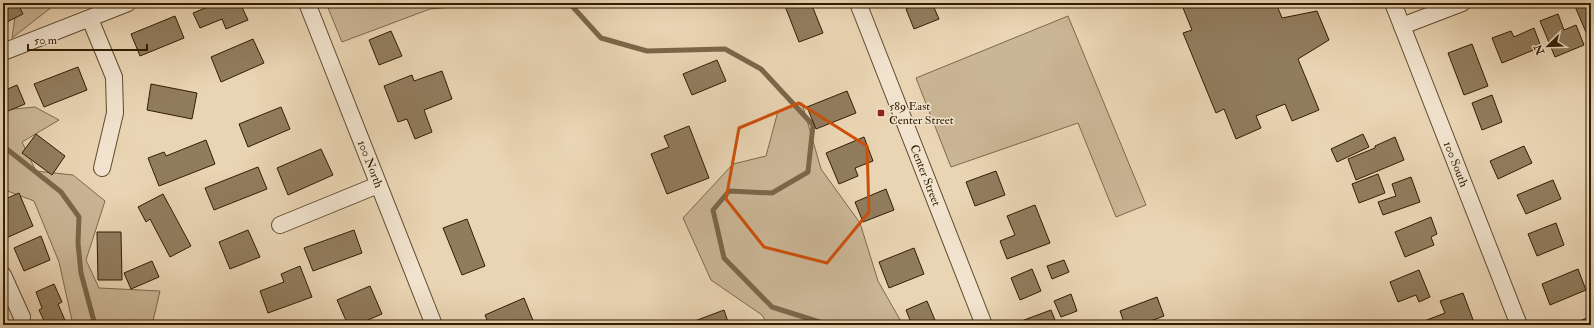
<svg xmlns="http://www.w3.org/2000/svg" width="1594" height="328" viewBox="0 0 1594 328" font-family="'IM FELL Double Pica',serif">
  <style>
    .green { fill: #cab595; stroke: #7e694c }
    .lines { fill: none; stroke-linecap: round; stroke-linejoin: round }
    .stream { stroke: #7a6648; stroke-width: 5 }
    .building { fill: #917c5e; stroke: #311d02 }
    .minor-casing { stroke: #5f4b2e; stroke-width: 18 }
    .minor { stroke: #f1e3ce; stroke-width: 16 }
    .marked { fill: none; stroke: #cd500a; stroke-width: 3; stroke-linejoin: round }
    .poi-dot { fill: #8f2418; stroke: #f1e3ce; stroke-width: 1.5 }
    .labels { text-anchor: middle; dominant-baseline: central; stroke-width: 3; stroke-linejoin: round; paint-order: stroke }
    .poi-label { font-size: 12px; fill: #311d02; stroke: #f1e3ce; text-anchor: start }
    .street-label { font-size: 12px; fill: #311d02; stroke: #f1e3ce }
  </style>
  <rect width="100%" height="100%" fill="#e9d4b3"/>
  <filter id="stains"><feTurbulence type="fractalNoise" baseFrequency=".005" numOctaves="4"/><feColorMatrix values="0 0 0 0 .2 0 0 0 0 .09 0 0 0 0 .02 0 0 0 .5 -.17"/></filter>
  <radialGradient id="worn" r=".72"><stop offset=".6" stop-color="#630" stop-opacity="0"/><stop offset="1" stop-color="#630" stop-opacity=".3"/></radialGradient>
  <path class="green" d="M17 3H57L12 38Z
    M326 3H497L430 9 342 42Z
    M1068 16 1146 205 1116 217 1078 123 951 167 916 78Z
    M802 103 821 169 860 223 878 281 903 325H768L762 315 711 280 683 218 733 164 766 156 778 111Z
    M35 107 59 120 22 142 36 171 73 175 105 201 86 260 99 288 160 291 152 325H73L59 262 34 201 5 190 3 191V110Z"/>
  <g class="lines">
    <path class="stream" d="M562 3 572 6 601 38 647 51 725 49 761 69 813 125 808 172 772 193 729 191 713 210 724 258 772 307 829 325
      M3 146 61 192 79 217 78 243 81 273 95 325"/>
  </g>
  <path class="building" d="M3 3H30L20 8 23 14 5 23 3 19Z
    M217 3H240L248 20 226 29 222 19 200 28 193 13Z
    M791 3H811L823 33 799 42 785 6Z
    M920 3H932L939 19 914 29 906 9Z
    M1181 3H1276L1282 18 1317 11 1329 40 1298 59 1319 110 1292 121 1285 104 1256 116 1261 128 1236 139 1224 109 1216 113 1183 33 1192 30Z
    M1576 3H1591V44L1574 4Z
    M1558 14 1564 30 1576 25 1584 45 1555 57 1540 21Z
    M175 16 184 38 140 56 131 34Z
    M1534 28 1541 47 1502 63 1492 38 1511 31 1514 37Z
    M391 31 402 56 379 65 369 40Z
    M253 39 264 63 221 82 211 57Z
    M1472 44 1488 86 1464 95 1448 53Z
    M717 60 726 81 692 95 683 74Z
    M78 67 87 90 44 107 34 84Z
    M442 71 452 99 424 110 432 132 415 139 407 119 398 122 384 86 412 75 414 81Z
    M151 84 197 93 192 119 147 110Z
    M17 85 25 104 3 113V91Z
    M847 91 856 113 816 129 807 107Z
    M1492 95 1502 122 1482 130 1472 103Z
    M281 107 290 129 248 147 239 124Z
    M689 126 709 178 667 194 651 154 669 147 664 136Z
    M36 134 65 156 52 175 22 153Z
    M1363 134 1369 147 1337 162 1331 149Z
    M864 137 873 161 855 168 858 176 839 184 826 153Z
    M1395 137 1404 160 1356 180 1348 159 1375 148V146Z
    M206 140 215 164 159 186 148 158 164 152 166 156Z
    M1524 146 1532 163 1498 179 1490 161Z
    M321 149 333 175 288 195 277 168Z
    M258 167 267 189 214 210 205 188Z
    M996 171 1005 195 975 206 966 182Z
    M1378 174 1385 193 1359 203 1352 184Z
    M1411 177 1420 202 1383 215 1378 202 1396 196 1392 184Z
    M1553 180 1561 199 1526 214 1517 195Z
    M886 189 894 210 863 222 855 202Z
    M19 193 33 226 4 239 3 200Z
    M163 194 191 246 170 257 150 219 146 222 138 207Z
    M1035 205 1050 243 1007 259 1000 241 1015 235 1007 216Z
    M1431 217 1437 234 1431 237 1434 245 1405 257 1395 232Z
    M467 219 485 266 462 275 443 228Z
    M1556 223 1564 245 1537 256 1528 234Z
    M248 230 260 257 230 269 219 242Z
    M354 230 362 253 313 271 304 248Z
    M97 232H121L122 280H98Z
    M41 236 50 260 24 271 14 248Z
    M914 248 924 274 889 288 879 262Z
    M1064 260 1069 272 1052 279 1047 266Z
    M152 261 159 277 131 289 124 273Z
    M300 266 312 297 268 313 260 291 284 282 281 274Z
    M1032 269 1041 291 1020 300 1011 278Z
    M1578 269 1586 290 1550 305 1542 284Z
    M1419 270 1430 297 1419 302 1416 295 1398 302 1390 282Z
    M54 284 62 302 58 304 67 325H46L39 310 42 308 36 292Z
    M370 286 382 314 356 325H348L337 300Z
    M1463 293 1475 325H1414L1445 313 1440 301Z
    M1071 294 1077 311 1061 317 1054 301Z
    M1157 297 1164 316 1140 325H1125L1120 311Z
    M524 298 534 323 529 325H489L485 315Z
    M927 301 937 325H912L906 310Z
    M724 310 729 325H693L692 322Z
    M1051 310 1057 325H1026L1024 320Z
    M1587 318 1590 325H1570Z"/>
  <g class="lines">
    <defs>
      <g id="minor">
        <path id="s1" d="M307 3 434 325"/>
        <path id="s2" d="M858 3 984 325"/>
        <path id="s3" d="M1393 3 1519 325"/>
        <path d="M90 19 114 77 115 113 102 168"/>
        <path d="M1402 26 1462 3"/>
        <path d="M3 52 128 3"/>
        <path d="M280 225 378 185"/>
        <path d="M3 275 22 317 21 325"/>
      </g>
    </defs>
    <use href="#minor" class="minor-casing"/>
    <use href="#minor" class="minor"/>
  </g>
  <path class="marked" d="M799 103 867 146 869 212 827 263 764 247 726 199 739 128Z"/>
  <rect class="poi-dot" x="877" y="109" width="8" height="8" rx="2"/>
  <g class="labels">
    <g class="poi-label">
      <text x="889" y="106">589 East<tspan x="889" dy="14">Center Street</tspan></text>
    </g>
    <g class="street-label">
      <text stroke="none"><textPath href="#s1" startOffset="173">100 North</textPath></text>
      <text stroke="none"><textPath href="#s3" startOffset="173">100 South</textPath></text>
      <text stroke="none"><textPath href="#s2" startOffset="185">Center Street</textPath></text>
    </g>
  </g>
  <rect width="1594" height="328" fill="none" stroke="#e9d4b3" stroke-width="16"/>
  <rect x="4" y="4" width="1586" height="320" fill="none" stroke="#311d02" stroke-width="2"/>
  <rect x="8" y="8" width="1578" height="312" fill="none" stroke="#311d02"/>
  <g transform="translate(1548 46) rotate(247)" stroke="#f1e3ce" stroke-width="3" paint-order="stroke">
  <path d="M0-3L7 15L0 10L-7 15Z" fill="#311d02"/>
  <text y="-6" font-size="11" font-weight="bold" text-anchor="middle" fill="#311d02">N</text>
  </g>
  <path d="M28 44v6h119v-6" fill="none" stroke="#311d02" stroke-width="2"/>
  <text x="34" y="44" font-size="12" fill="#311d02" stroke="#f1e3ce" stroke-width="3" paint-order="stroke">50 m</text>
  <rect width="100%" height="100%" filter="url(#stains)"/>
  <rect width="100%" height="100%" fill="url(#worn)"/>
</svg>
